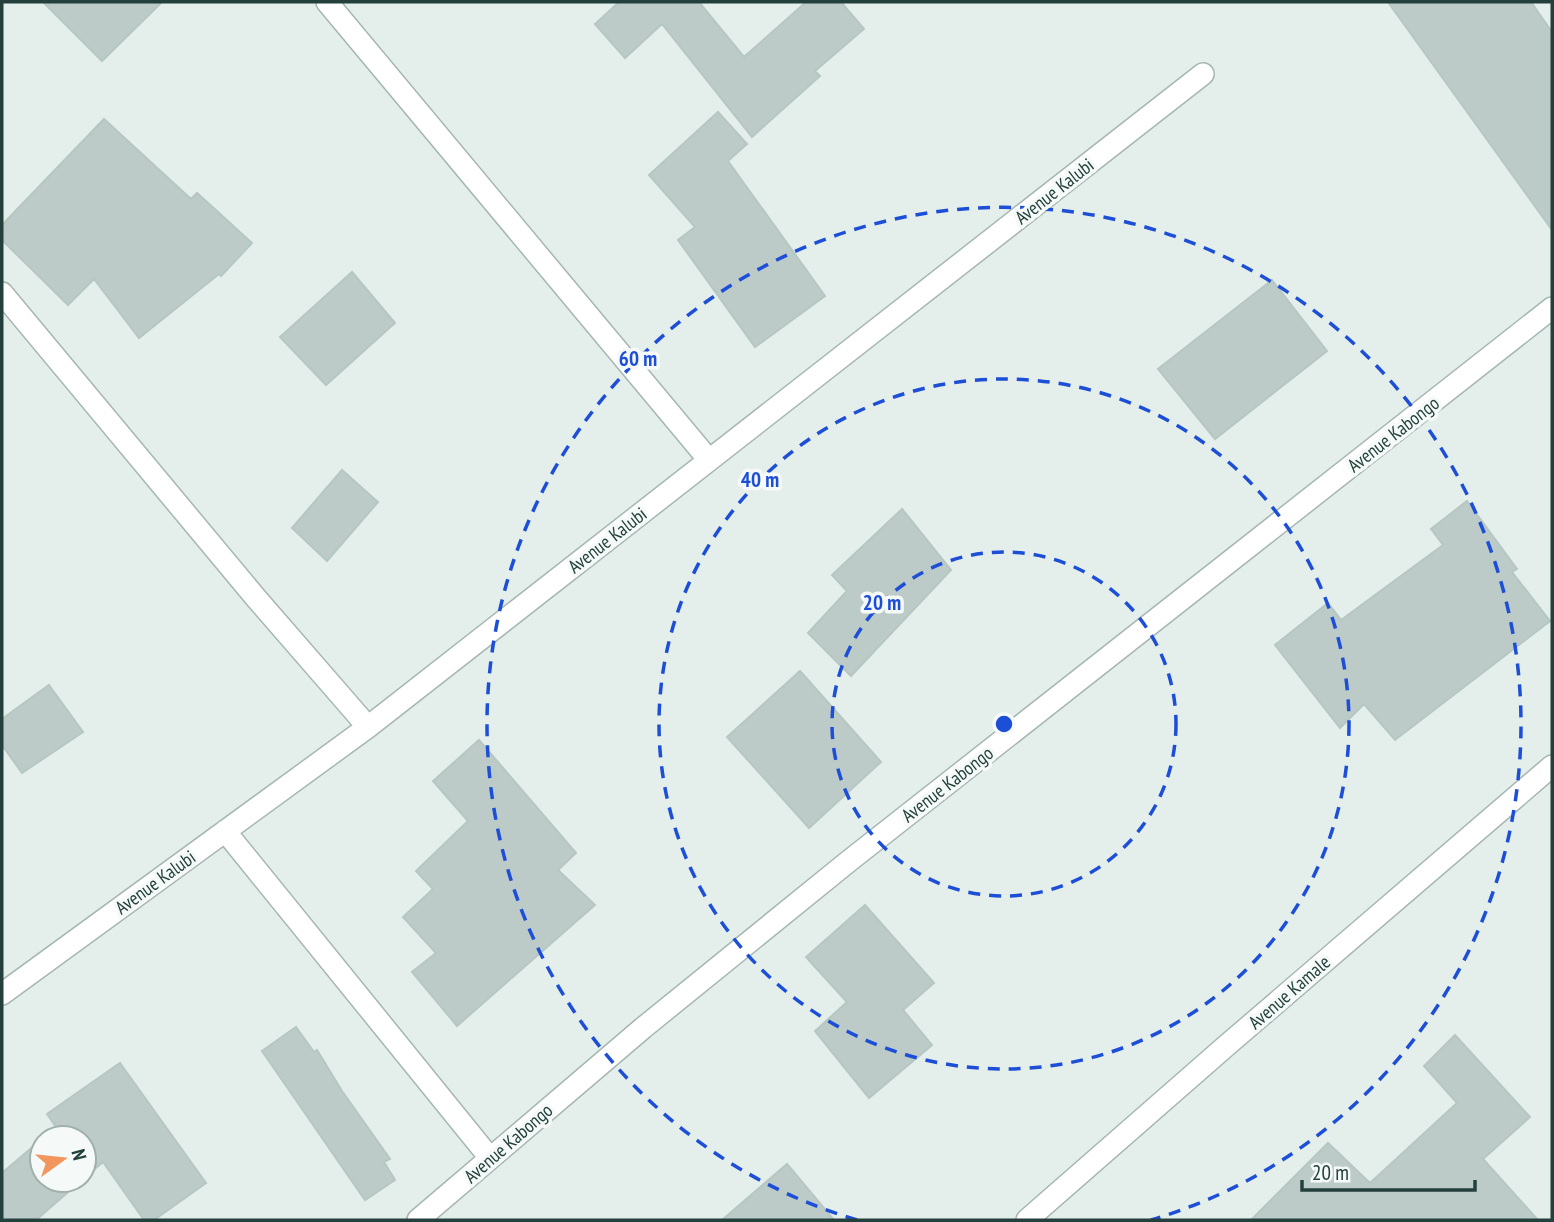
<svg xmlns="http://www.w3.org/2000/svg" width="1554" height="1222" viewBox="0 0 1554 1222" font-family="'PT Sans Narrow',sans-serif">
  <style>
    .building { fill: #bccbc7; stroke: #b6c7c3; stroke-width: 2 }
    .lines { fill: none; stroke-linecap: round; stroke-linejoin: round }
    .minor-casing { stroke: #a6b6b3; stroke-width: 24 }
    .minor { stroke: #fff; stroke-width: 21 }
    .ring { fill: none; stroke: #1d4ed8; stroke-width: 3.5; stroke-dasharray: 12 9 }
    .labels { text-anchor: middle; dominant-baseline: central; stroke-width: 7; stroke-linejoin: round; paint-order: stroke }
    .street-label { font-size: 19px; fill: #23403c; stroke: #f5faf8 }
    .centre { fill: #1d4ed8; stroke: #f5faf8; stroke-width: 3.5 }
    .ring-label { font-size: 21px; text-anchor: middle; font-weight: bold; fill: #1d4ed8; stroke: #f5faf8; stroke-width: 7; stroke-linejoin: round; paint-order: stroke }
  </style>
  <rect width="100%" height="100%" fill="#e4eeeb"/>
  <path class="building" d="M43 2H162L102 61Z
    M619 2H699L744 57 806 2H841L864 29 815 71 820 76 752 137 662 24 625 58 595 24Z
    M1388 2H1531L1552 32V230Z
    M718 112 747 144 728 161 825 296 755 347 678 240 695 227 649 175Z
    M104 119 191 199 197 193 252 243 221 276 219 274 139 338 94 279 68 305 2 240V225Z
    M352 272 395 323 326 385 280 337Z
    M1272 280 1327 351 1215 439 1158 369Z
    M342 470 378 502 327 561 292 528Z
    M1467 501 1517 569 1512 572 1550 621 1395 740 1364 704 1340 728 1275 645 1328 603 1341 620 1443 545 1431 529Z
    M902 509 951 570 851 676 808 633 847 591 832 575Z
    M800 671 881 762 809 828 727 737Z
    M49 685 83 732 22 773 2 745V719Z
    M479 740 576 853 558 870 595 905 457 1026 412 972 436 953 403 917 433 889 416 871 468 821 433 781Z
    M865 905 934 983 903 1010 932 1045 869 1098 815 1031 847 1002 806 957Z
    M296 1027 314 1052 317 1050 342 1091 390 1159 384 1162 395 1180 365 1200 262 1051Z
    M1455 1035 1530 1117 1483 1159 1538 1220H1251L1328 1143 1370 1183 1457 1103 1424 1066Z
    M120 1063 206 1183 154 1220H144L103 1162 84 1178V1138H43L56 1127 47 1114Z
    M42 1139V1180H82L36 1220H2V1173Z
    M787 1164 834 1220H722Z"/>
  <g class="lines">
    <defs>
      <path id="minor" d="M327 2 709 460
        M2 293 256 598 368 727
        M225 831 490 1158
        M2 994 368 727 1203 74
        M418 1220 643 1028 849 861 1552 308
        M1027 1220 1226 1046 1552 766"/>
    </defs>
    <use href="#minor" class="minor-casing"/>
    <use href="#minor" class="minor"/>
  </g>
  <g class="ring">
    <circle cx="1004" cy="724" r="172"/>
    <circle cx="1004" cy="724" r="345"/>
    <path d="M857 1220A517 517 0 1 1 1151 1220"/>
  </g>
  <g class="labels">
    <g class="street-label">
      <text transform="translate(1054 191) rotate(-38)">Avenue Kalubi</text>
      <text transform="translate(1393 434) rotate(-38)">Avenue Kabongo</text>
      <text transform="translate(607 540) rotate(-38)">Avenue Kalubi</text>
      <text transform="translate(947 784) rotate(-38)">Avenue Kabongo</text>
      <text transform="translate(155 882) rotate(-36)">Avenue Kalubi</text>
      <text transform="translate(1289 992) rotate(-41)">Avenue Kamale</text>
      <text transform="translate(508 1143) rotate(-41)">Avenue Kabongo</text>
    </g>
  </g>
  <circle cx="1004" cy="724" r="10" class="centre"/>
  <g class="ring-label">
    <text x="638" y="366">60 m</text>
    <text x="760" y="487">40 m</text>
    <text x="882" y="610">20 m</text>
  </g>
  <rect width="1554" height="1222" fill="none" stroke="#23403c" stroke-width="7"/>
  <g transform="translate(63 1159) rotate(75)"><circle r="33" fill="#f5faf8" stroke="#a1b0ad" stroke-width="2"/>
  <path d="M0-5L12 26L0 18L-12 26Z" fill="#f2965e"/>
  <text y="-10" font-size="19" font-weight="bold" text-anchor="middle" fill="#23403c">N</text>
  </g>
  <path d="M1302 1180v10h173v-10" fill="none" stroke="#23403c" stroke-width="3.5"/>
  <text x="1312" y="1180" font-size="21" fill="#23403c" stroke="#f5faf8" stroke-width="5" paint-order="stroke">20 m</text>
</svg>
